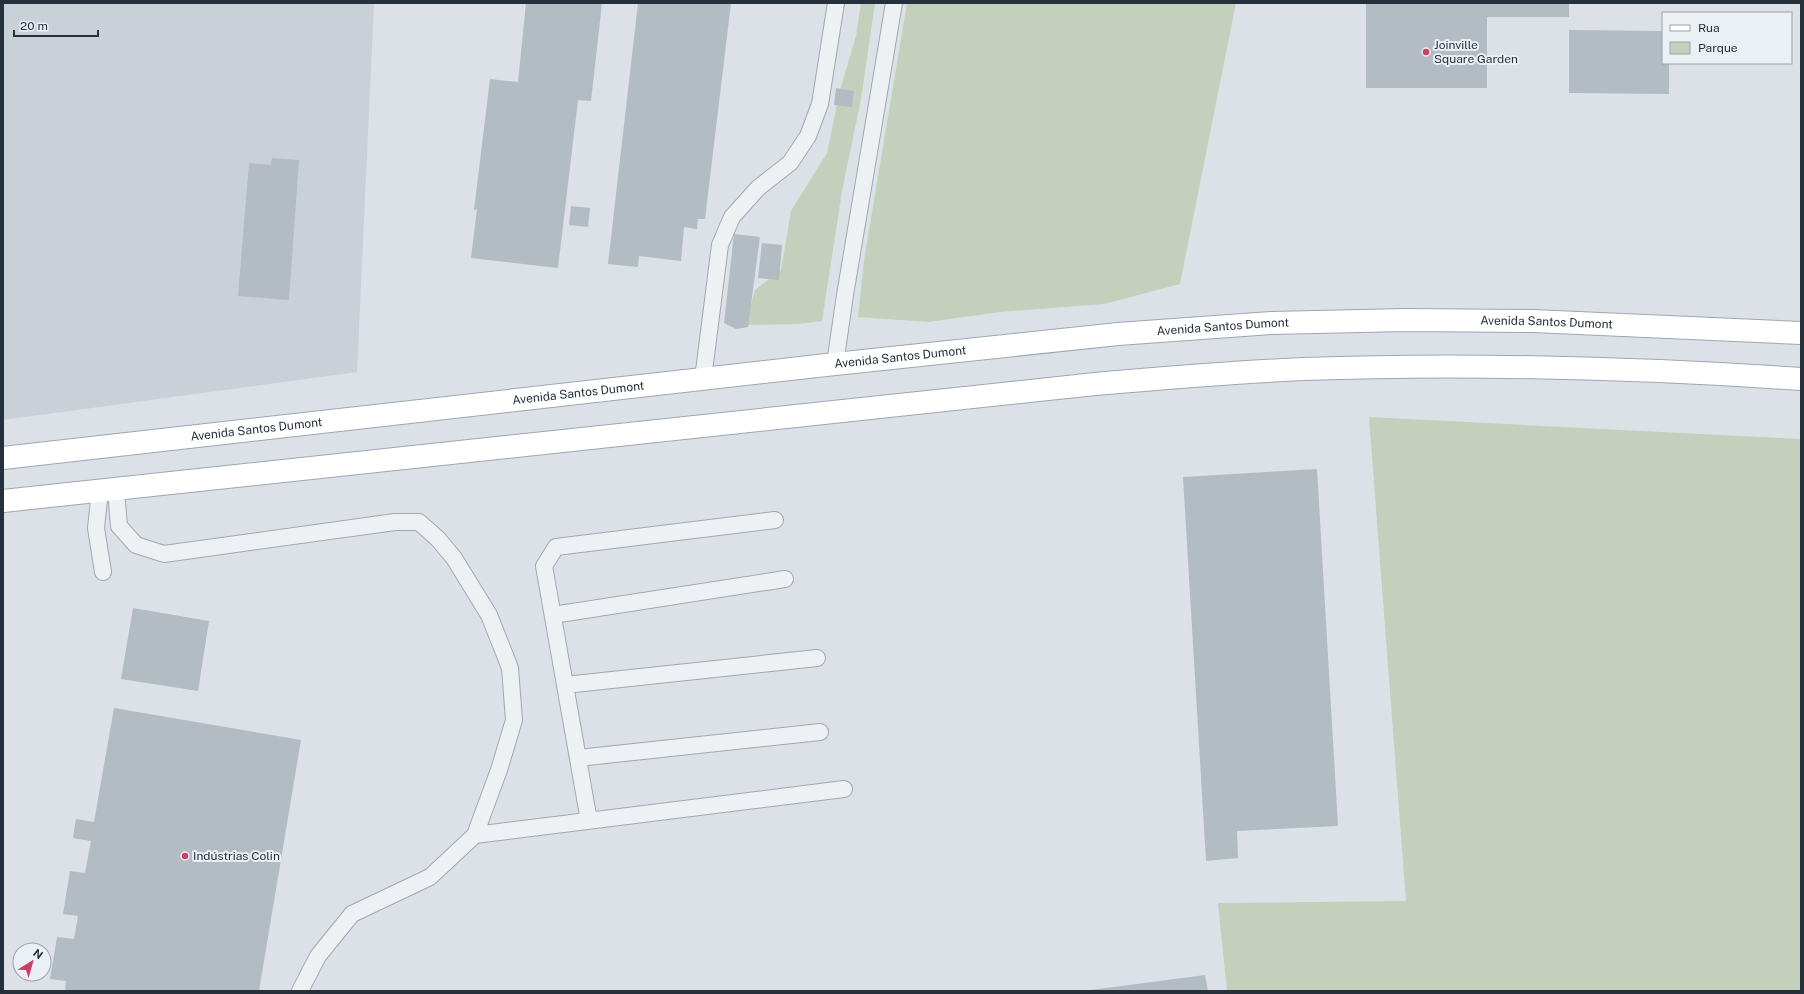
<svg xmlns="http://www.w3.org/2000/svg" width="1804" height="994" viewBox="0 0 1804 994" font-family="'Public Sans',sans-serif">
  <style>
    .built { fill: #c9d0d8 }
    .green { fill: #c4d0bc }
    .building { fill: #b3bbc3 }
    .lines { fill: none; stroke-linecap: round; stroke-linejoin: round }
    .lane-casing { stroke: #a1a8b0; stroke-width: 18 }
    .primary-casing { stroke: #9ba7b2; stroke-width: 24 }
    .lane { stroke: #eef1f4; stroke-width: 16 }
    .primary { stroke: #fff; stroke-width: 22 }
    .poi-dot { fill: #cf3d65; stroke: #eaf0f4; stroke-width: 1.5 }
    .labels { text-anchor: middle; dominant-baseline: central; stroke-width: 4; stroke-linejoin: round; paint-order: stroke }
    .poi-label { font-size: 12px; fill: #25303c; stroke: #eaf0f4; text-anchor: start }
    .street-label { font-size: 12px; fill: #25303c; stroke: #eaf0f4 }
  </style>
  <rect width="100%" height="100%" fill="#dbe1e6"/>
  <path class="built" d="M3 3H374L357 372 3 420Z"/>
  <path class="green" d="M861 3H875L861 99 842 191 822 321 799 324 745 325 755 290 781 270 791 211 827 153 840 90 856 36Z
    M907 3H1236L1180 284 1104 304 1000 312 928 322 858 317 864 260Z
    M1369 417 1801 439V991H1227L1218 903 1406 901Z"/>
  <path class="building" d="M526 3H602L591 101 578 100 558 268 471 258 477 209 474 210 490 79 518 82Z
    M638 3H731L705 219H698L697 229 684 227 681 261 639 256 638 267 608 264Z
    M1366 3H1569V17H1487V88H1366Z
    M1569 30 1663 31V63H1669V94L1569 93Z
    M836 88 854 91 852 107 834 105Z
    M272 158 299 160 289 300 238 296 249 163 271 165Z
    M571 206 590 208 588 227 569 225Z
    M734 234 760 237 748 327 736 329 724 323Z
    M762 243 782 245 779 280 758 278Z
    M1317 469 1338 826 1237 831 1238 858 1206 861 1183 477Z
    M133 608 209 621 198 691 121 679Z
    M114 708 301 740 259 991H65L66 981 50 979 57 937 74 939 78 916 63 914 70 871 85 873 91 841 73 838 76 819 94 822Z
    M1205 975 1208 991H1091V990Z"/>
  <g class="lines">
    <defs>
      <path id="lane" d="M835 364 845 295 894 3
        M703 379 720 245 732 217 758 188 790 163 808 136 820 104 836 3
        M116 490 119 526 136 545 164 554 395 522H419L438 539 454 558 489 615 510 668 514 720 499 770 475 835 430 877 352 914 318 956 300 991
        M100 491 96 528 103 572
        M553 615 785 579
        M565 685 817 658
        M578 758 820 732
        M589 821 544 566 556 547 775 520
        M475 835 844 789"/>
      <g id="primary">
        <path id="s1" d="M3 458 835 364 1118 334 1271 323 1406 320 1533 321 1801 333"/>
        <path d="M3 501 1095 384C1164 378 1234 372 1304 369 1469 363 1636 368 1801 379"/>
      </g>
    </defs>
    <use href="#lane" class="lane-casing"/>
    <use href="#primary" class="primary-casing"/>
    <use href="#lane" class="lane"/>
    <use href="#primary" class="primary"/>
  </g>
  <g class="poi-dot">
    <circle cx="1426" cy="52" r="4"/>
    <circle cx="185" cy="856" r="4"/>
  </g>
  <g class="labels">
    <g class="poi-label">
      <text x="1434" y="45">Joinville<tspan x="1434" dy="14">Square Garden</tspan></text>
      <text x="193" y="856">Indústrias Colin</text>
    </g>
    <g class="street-label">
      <text stroke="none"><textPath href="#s1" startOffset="1551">Avenida Santos Dumont</textPath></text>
      <text stroke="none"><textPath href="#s1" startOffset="1227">Avenida Santos Dumont</textPath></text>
      <text stroke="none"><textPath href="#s1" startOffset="903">Avenida Santos Dumont</textPath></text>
      <text stroke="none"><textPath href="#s1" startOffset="579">Avenida Santos Dumont</textPath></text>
      <text stroke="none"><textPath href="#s1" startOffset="255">Avenida Santos Dumont</textPath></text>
    </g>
  </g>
  <rect width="1804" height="994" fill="none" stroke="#25303c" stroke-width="8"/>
  <rect x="1662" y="12" width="130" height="52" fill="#eaf0f4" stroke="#9ba3aa"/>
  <rect x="1670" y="25" width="20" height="6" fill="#ffffff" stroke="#9ba3aa"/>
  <text x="1698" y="32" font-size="12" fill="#25303c">Rua</text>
  <rect x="1670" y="42" width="20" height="12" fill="#c4d0bc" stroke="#9ba3aa"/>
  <text x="1698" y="52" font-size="12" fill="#25303c">Parque</text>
  <g transform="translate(32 962) rotate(37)"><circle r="19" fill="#eaf0f4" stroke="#9ba3aa"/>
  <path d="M0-3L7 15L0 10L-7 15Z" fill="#cf3d65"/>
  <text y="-6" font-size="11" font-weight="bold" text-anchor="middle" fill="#25303c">N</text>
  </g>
  <path d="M14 30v6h84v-6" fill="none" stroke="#25303c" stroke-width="2"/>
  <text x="20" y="30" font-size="12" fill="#25303c" stroke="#eaf0f4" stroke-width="3" paint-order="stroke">20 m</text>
</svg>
